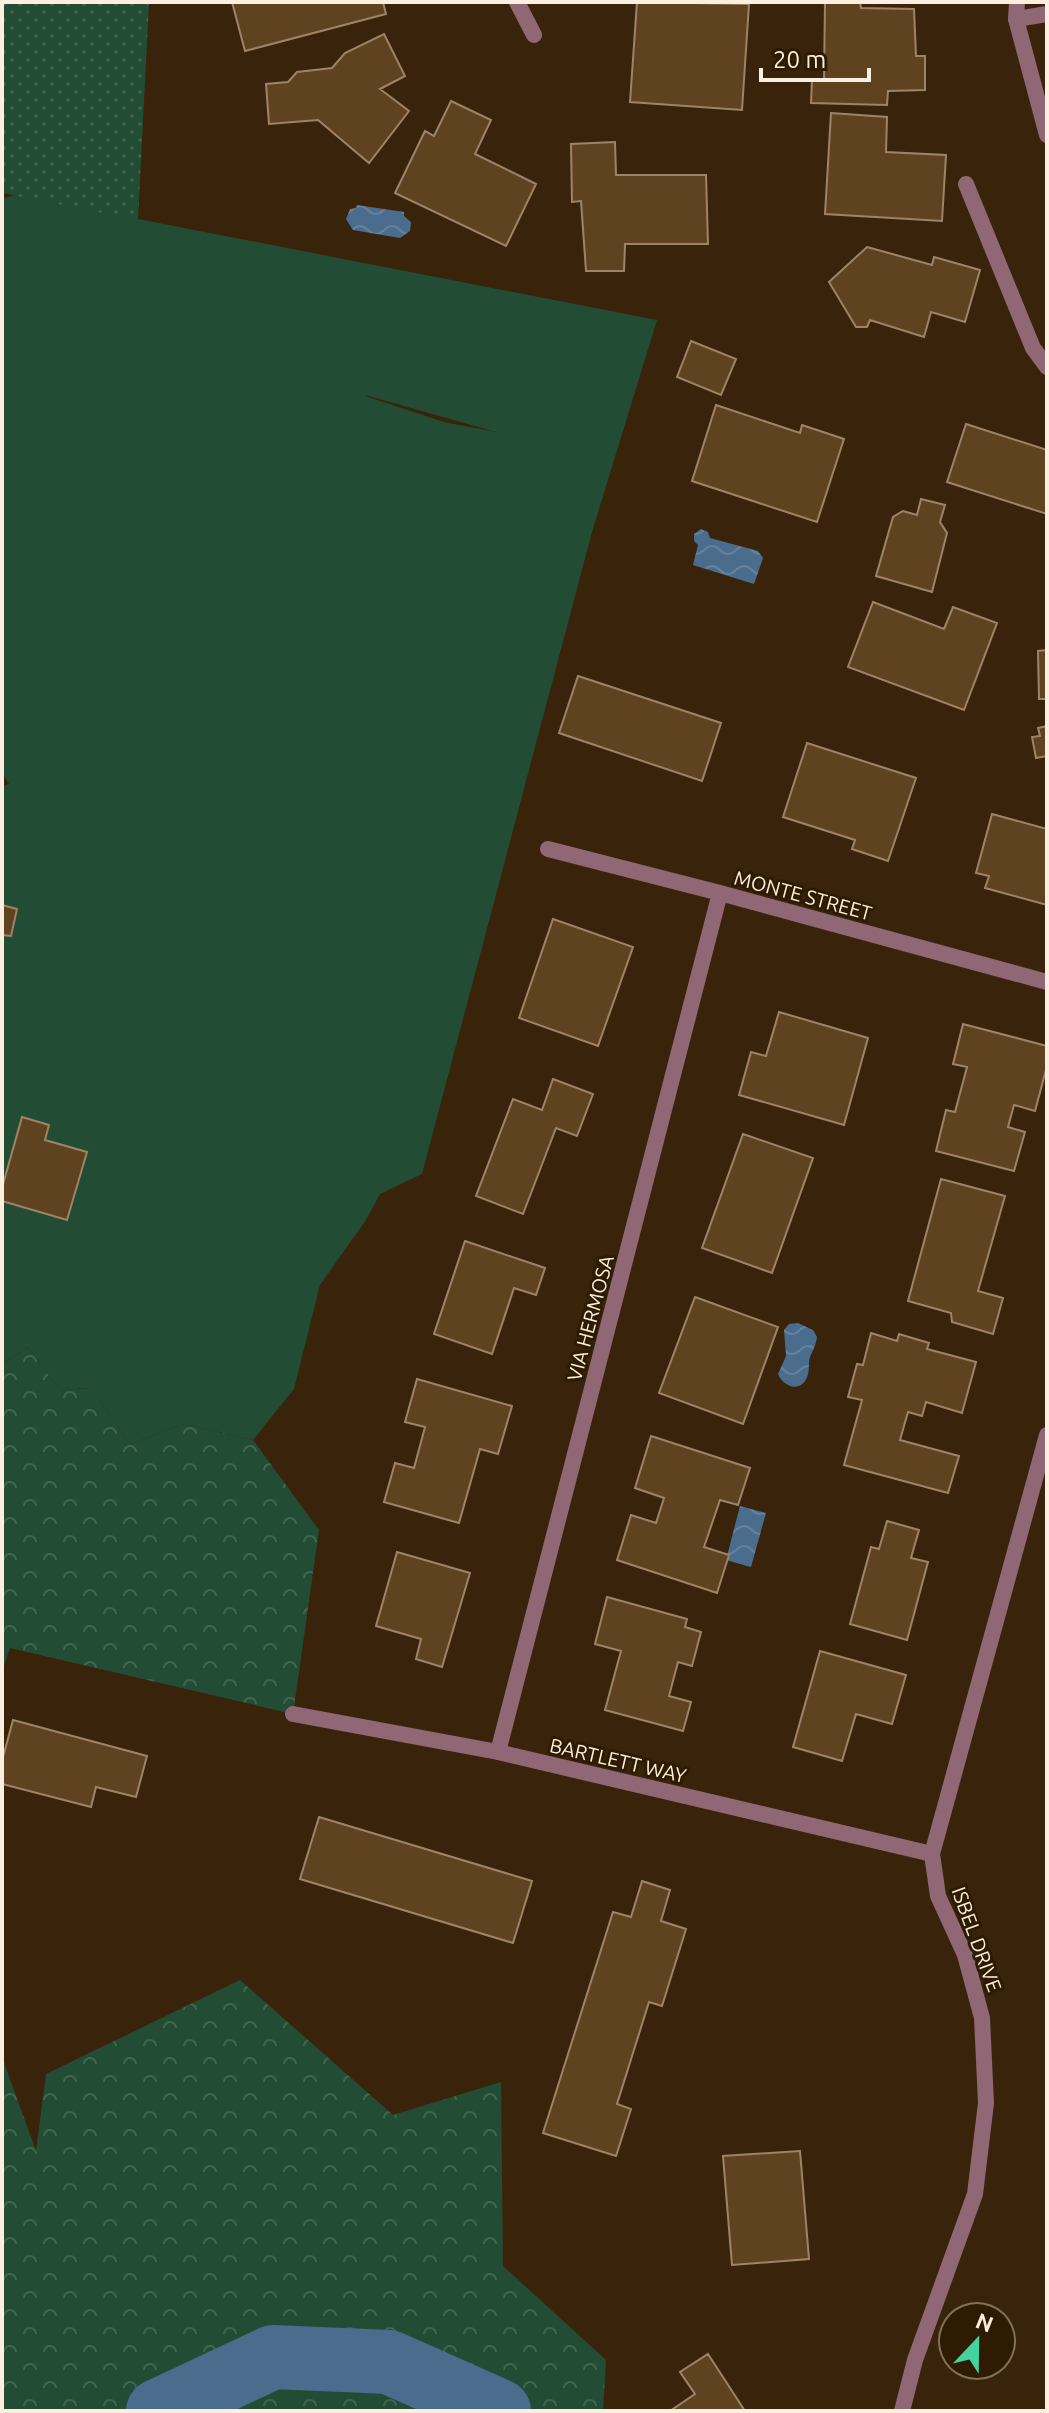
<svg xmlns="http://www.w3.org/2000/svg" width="1049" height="2413" viewBox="0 0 1049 2413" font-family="Ubuntu,sans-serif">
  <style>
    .green { fill: #224c33; fill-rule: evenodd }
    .forest { fill: url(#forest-crowns) }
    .park { fill: url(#park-dots) }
    .water { fill: url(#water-waves) }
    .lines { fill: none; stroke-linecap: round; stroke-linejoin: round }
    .river { stroke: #4b6d8d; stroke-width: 64 }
    .building { fill: #5f421f; stroke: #9d8469; stroke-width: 2 }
    .service { stroke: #906774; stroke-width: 16 }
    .minor { stroke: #906774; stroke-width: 16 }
    .tertiary { stroke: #906774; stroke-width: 16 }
    .labels { text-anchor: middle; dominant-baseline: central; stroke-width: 6; stroke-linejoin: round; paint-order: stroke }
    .street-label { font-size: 20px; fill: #fdefe0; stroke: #2f1b02 }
  </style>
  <defs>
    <pattern id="forest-crowns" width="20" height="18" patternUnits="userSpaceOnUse" patternTransform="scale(2)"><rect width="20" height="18" fill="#224c33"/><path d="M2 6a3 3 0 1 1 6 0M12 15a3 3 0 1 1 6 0" fill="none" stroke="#436650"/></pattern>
    <pattern id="park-dots" width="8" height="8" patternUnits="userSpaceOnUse" patternTransform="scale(2)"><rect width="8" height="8" fill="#224c33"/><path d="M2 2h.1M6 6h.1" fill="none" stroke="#436650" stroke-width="1.8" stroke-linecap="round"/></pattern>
    <pattern id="water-waves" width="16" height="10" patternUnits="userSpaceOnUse" patternTransform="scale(2)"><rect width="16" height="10" fill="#4b6d8d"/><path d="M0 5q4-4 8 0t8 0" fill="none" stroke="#66829d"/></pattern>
  </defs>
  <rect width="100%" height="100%" fill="#39240b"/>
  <path class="green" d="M15 195 657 320 592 532 422 1174 380 1194 366 1220 320 1285 294 1389 253 1440 184 1424 130 1444 91 1388 60 1390 28 1347 2 1364V786L9 784 2 773V199ZM365 396V395L496 432 444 422Z"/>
  <path class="forest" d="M28 1347 60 1390 91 1388 130 1444 184 1424 253 1440 319 1530 293 1714 10 1648 2 1671V1364Z
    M240 1980 393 2115 501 2082 503 2266 606 2360 603 2411H2V2057L36 2151 46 2074Z"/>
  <path class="park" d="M2 2H149L138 220 2 193Z"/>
  <path class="water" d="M357 205 404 212V216L411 222 410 231 400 238 353 230 346 219 350 209 356 208Z
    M701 529 708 532 710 538 758 551 763 558 754 584 693 565 698 545 694 541V534Z
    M798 1323 813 1330 817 1337C816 1345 813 1350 810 1357 808 1363 810 1371 807 1377 801 1393 783 1387 778 1374L786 1356 784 1330 789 1324Z
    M740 1506 766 1513 751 1567 726 1560Z"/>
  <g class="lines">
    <path class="river" d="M158 2411 273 2357 389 2362 499 2411"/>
  </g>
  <path class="building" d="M232 2H383L386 14 245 51Z
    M637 2 749 4 742 110 630 102Z
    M825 2H860L861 8 914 9 916 56H925V90L888 91 887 105 811 103 812 80 824 79Z
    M384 34 405 76 380 89 409 111 369 163 318 120 269 124 266 84 288 82 297 72 332 68 345 53Z
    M451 101 491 120 475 154 536 184 506 246 395 193 425 131 434 136Z
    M831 113 887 117 886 152 946 155 942 221 825 214Z
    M615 142 616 175H706L708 244H625L624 271H586L581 201 572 202 571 144Z
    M867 247 932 265 934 257 980 270 965 322 931 312 924 337 870 320 867 327H856L829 282Z
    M691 341 736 359 721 395 677 377Z
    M716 405 800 433 802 425 844 439 817 522 692 481Z
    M966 424 1047 450V514L947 482Z
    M921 499 945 505 940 522 947 533 932 592 876 576 893 517 903 511 917 515Z
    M873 602 944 629 953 607 997 623 964 710 848 667Z
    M1047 650V699H1039L1038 651Z
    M578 676 721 723 702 781 559 733Z
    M1047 726V756L1036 758 1032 737 1040 736 1038 728Z
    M807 743 916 778 888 861 852 849 855 840 783 817Z
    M992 814 1047 829V905L985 888 989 876 976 873Z
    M2 905 17 909 11 936 2 935Z
    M553 919 633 947 598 1046 519 1018Z
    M779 1012 868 1038 844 1125 739 1095 751 1052 766 1056Z
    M963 1024 1047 1046V1066L1035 1111 1014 1105 1008 1127 1025 1132 1014 1171 936 1151 946 1110 955 1112 967 1067 953 1064Z
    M553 1079 593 1094 577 1136 556 1128 523 1214 476 1196 513 1099 542 1110Z
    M22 1117 49 1125 45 1140 87 1152 67 1220 2 1201V1188Z
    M743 1134 813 1158 772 1273 702 1248Z
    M941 1179 1005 1196 978 1291 1003 1298 993 1334 952 1322 951 1313 908 1301Z
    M465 1241 545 1268 536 1295 514 1288 492 1354 434 1334Z
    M695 1297 778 1327 743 1424 659 1393Z
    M871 1333 897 1341 899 1334 929 1343 927 1349 976 1362 962 1413 926 1402 922 1416 908 1412 900 1440 959 1456 948 1493 844 1465 862 1400 848 1397 857 1364 863 1365Z
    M417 1379 512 1406 498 1454 480 1449 459 1523 384 1502 395 1463 414 1468 425 1427 405 1422Z
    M651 1436 750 1468 738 1505 720 1500 704 1547 729 1555 717 1593 617 1560 631 1515 656 1523 664 1498 635 1488Z
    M887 1521 919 1530 911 1558 928 1562 907 1640 850 1624 871 1547 879 1549Z
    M397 1552 470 1573 442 1667 416 1659 421 1639 376 1626Z
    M607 1597 687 1619 685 1627 701 1632 692 1666 678 1662 669 1696 691 1702 683 1731 605 1710 621 1651 595 1644Z
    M820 1651 906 1675 892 1724 856 1714 842 1761 793 1747Z
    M13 1720 147 1756 136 1797 96 1787 91 1807 2 1784V1761Z
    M319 1817 532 1881 513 1943 300 1879Z
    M642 1881 670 1890 661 1921 686 1929 662 2006 649 2002 617 2104 631 2109 616 2156 543 2133 613 1912 631 1917Z
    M800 2151 809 2259 732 2265 723 2156Z
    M708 2354 745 2411H670L695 2394 680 2372Z"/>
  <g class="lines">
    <path class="service" d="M966 184 1033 348 1047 367"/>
    <path class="minor" d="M517 2 534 35
      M1016 19 1047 14
      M548 849 720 893 1047 982
      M293 1714 498 1752 932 1854
      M498 1752 720 893"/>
    <path class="tertiary" d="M1017 2 1016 19 1047 135
      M902 2411 915 2360 975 2194 986 2103 982 2018 965 1955 938 1896 932 1854 1047 1435"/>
  </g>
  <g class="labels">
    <g class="street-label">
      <text transform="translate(803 895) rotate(15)">MONTE STREET</text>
      <text transform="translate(590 1318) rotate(-75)">VIA HERMOSA</text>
      <text transform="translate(618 1760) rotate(13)">BARTLETT WAY</text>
      <text transform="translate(977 1939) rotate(70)">ISBEL DRIVE</text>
    </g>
  </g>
  <rect width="1049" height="2413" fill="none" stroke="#fdefe0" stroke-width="8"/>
  <g transform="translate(977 2341) rotate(22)"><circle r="38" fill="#2f1b02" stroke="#81705b" stroke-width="2"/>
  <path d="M0-6L14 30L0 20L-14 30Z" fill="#42d4a0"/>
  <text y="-12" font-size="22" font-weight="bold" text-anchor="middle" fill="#fdefe0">N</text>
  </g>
  <path d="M761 68v12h108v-12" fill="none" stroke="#fdefe0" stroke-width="4"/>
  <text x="773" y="68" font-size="24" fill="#fdefe0" stroke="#2f1b02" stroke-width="6" paint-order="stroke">20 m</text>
</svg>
